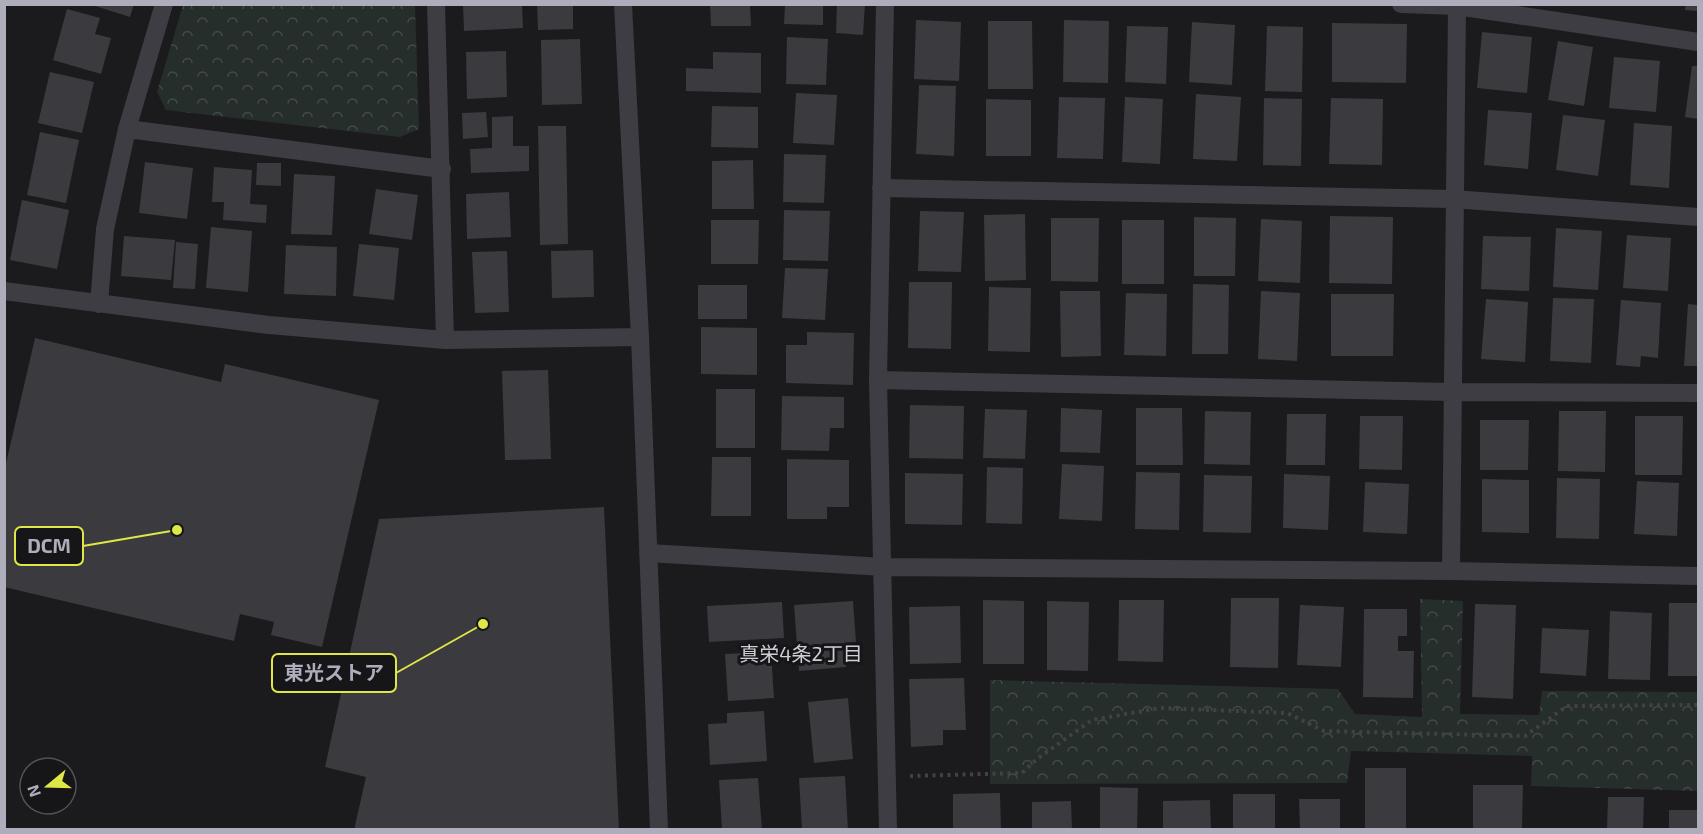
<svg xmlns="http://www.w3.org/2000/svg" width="1703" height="834" viewBox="0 0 1703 834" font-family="'Exo 2','Noto Sans JP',sans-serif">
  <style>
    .forest { fill: url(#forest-crowns) }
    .building { fill: #3b3a3e }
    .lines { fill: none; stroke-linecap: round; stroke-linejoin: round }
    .path { stroke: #424148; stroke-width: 4; stroke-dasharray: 3 4.5; stroke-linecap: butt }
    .minor { stroke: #3e3d43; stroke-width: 18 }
    .labels { text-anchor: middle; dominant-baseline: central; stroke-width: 6; stroke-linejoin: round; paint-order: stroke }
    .neighbourhood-label { font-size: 20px; fill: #cfced7; stroke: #161517 }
    .leader { fill: none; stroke: #dfe747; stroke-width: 2 }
    .callout-dot { fill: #dfe747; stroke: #161517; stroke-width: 2 }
    .callout { fill: #161517; stroke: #dfe747; stroke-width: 2 }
    .callout-label { font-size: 20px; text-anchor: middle; font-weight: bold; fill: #aeadbb }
  </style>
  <defs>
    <pattern id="forest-crowns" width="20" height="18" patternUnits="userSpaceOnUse" patternTransform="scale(1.5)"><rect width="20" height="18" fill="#262e2b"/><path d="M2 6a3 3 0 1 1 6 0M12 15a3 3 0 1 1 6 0" fill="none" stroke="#434a48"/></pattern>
  </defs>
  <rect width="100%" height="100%" fill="#1b1a1c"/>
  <path class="forest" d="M183 5H415L419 129 400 137 166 110 157 92Z
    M1420 599 1463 601 1460 714 1539 715 1542 691 1698 692V791L1531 786 1532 756 1351 751 1347 783 990 784V680L1338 689 1355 714 1422 717Z"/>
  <path class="building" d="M89 4H134L130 17Z
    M463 4H522L523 28 464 31Z
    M537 4H573V29L538 30Z
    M710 4H750L751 26H711Z
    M785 4H823V25L784 24Z
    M837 4H865L863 35 836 33Z
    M1686 4H1698V11L1685 10Z
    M67 9 100 18 95 34 111 38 101 74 53 60Z
    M916 20 961 22 959 81 914 79Z
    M1064 20 1109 21 1108 83 1063 82Z
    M988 21H1032L1033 89H988Z
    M1192 22 1235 25 1232 85 1189 82Z
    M1332 23 1407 24 1406 83 1332 82Z
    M1127 26 1168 27 1166 84 1125 82Z
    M1267 26 1303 27 1302 92 1265 91Z
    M1482 32 1532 37 1527 93 1477 88Z
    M787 37 828 39 826 85 786 84Z
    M580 39 582 104 542 105 541 40Z
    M1558 41 1593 47 1584 106 1548 100Z
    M506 51 507 97 467 99 466 52Z
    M713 52 761 53V93L686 91V68L713 69Z
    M1614 57 1660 61 1656 112 1609 108Z
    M1692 66H1698V119L1685 117Z
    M50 72 94 82 82 133 38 123Z
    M919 85 956 86 954 156 916 154Z
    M796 93 837 95 834 145 793 143Z
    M1196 94 1241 97 1237 161 1193 159Z
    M1059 97 1105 98 1103 159 1057 158Z
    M1125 97 1163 99 1160 164 1122 162Z
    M1264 98 1302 99 1301 166 1263 165Z
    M1331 98 1383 99 1382 165 1329 164Z
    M986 99 1031 100V156H986Z
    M712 106 758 107V148L711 147Z
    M1488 110 1532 113 1528 169 1484 165Z
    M486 112 488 137 463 139 462 113Z
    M1563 115 1605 120 1598 176 1556 170Z
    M513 116V146H529V171L471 173 470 149 492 148V117Z
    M1634 123 1672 126 1669 188 1630 185Z
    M538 126H566L568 244 540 245Z
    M40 132 79 140 66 203 27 195Z
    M784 154 826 155 824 203 783 202Z
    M753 160 754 209H712V161Z
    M145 162 193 168 187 219 139 213Z
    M257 163H281V186L256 185Z
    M214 167 252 170 250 204 267 205 266 223 223 220 224 202H212Z
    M294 174 335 176 332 235 291 234Z
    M376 189 418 195 412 240 369 234Z
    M509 192 511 237 467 239 466 194Z
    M22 200 69 210 57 269 10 260Z
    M784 210 830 211 828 261 783 260Z
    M920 211 964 212 961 272 918 271Z
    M1025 214 1026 280 985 281 984 215Z
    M1330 216 1393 217 1392 284 1329 283Z
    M1194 217 1236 218 1235 276H1194Z
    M1051 218H1099L1098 282 1051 281Z
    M1261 219 1302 221 1300 283 1258 281Z
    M711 220H759L758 264H711Z
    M1122 220H1164V284H1122Z
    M211 227 252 231 248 292 206 288Z
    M1556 228 1602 231 1598 290 1553 287Z
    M1627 235 1671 238 1668 291 1623 288Z
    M124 236 175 240 171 280 121 276Z
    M1483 236 1531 237 1529 291 1481 289Z
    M176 242 198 244 195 289 173 288Z
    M359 244 399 248 394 300 353 296Z
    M286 245 337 247 336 296 284 294Z
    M593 250 594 297 552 298 551 251Z
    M507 251 509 312 475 313 472 252Z
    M785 268 828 269 825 320 782 318Z
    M909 282H952L951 349 908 348Z
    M1193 284 1229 285 1228 354H1192Z
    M698 285H747V319H698Z
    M989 287 1031 288 1030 352 988 351Z
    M1060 291H1100L1101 356 1061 357Z
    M1261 291 1300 293 1297 361 1258 359Z
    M1126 293 1167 294 1166 356 1124 355Z
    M1331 294H1394L1393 356H1331Z
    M1553 298 1594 299 1591 363 1550 361Z
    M1486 299 1528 302 1525 362 1481 359Z
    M1621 300 1661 303 1658 358 1641 356 1640 367 1616 365Z
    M1688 304 1698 305V366H1684Z
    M701 327 757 328V375L701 374Z
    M807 332 854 333 853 385 786 383V345H807Z
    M35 338 221 382 225 364 379 400 322 647 271 635 274 622 240 614 234 641 4 587V472Z
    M548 370 551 459 505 460 502 371Z
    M716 389H755V448H716Z
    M782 396 844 397V428H830L829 451 781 450Z
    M910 405 964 406 963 459 909 458Z
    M1061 408 1102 410 1100 453 1060 452Z
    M1136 408H1182L1183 465H1136Z
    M985 409 1027 410 1025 459 983 458Z
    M1205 411 1251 412 1250 465 1204 464Z
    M1559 411H1606L1605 472 1558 471Z
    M1287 414H1326L1325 465H1286Z
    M1360 416H1403L1402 470 1359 469Z
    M1635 416H1683L1682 475H1635Z
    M1480 420H1529L1528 470H1480Z
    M712 457H751V516H711Z
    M787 459 849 460V507H827V519H787Z
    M1062 464 1104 466 1102 521 1059 519Z
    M987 467 1023 468 1022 524 986 523Z
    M1136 472 1180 473 1179 530 1135 529Z
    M905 473 963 474 962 525 905 524Z
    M1284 474 1330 476 1328 530 1283 528Z
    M1204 475 1252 476 1251 533 1203 532Z
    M1557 478 1600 479 1599 539 1556 538Z
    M1482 479 1529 480V533L1482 532Z
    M1637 481 1679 483 1677 536 1634 534Z
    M1365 482 1409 484 1407 534 1363 532Z
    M604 507 619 830H354L366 777 325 767 379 519Z
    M1231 598H1279L1278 668 1230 667Z
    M983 600 1024 601V664H983Z
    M1119 600H1164L1163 662 1118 661Z
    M853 601 856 642 844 643 846 667 799 671 794 605Z
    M1047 601 1089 602 1088 671 1047 670Z
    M782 602 784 638 709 642 707 606Z
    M1669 603H1698V676H1668Z
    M1475 604 1516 605 1513 699 1472 697Z
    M1300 605 1344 607 1341 667 1297 665Z
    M960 606 961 663 910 664 909 607Z
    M1364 609H1407V636H1398V651H1414L1413 698 1363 697Z
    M1610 611 1652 613 1650 680 1608 679Z
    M1542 628 1589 630 1586 676 1540 673Z
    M771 652 774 698 728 701 725 654Z
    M964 678 966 730H943V745L911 747 909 679Z
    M848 698 853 759 814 763 808 702Z
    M764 711 767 761 710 765 708 724 727 723V713Z
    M1365 768H1406V830H1365Z
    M845 776 848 830H802L799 778Z
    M758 778 762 830H722L719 780Z
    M1473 785H1523L1522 830H1473Z
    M1100 787 1138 788 1137 830H1100Z
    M1000 793 1001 830H953V794Z
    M1233 794H1275V830H1233Z
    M1608 797H1644L1643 830H1607Z
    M1299 799H1340V830H1300Z
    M1210 800 1211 830H1163V801Z
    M1071 801 1072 830H1032V802Z
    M1669 810H1698V830H1669Z"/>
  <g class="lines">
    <path class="path" d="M910 776 1022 773 1037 759 1092 720 1160 708 1287 713 1324 731 1525 736 1567 706 1698 705"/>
    <path class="minor" d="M436 4 445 340
      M623 4 640 337 659 830
      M885 4 878 380 888 830
      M1401 4 1457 6 1698 42
      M127 129 442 169
      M881 188 1453 199 1698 217
      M4 291 269 325 445 340 640 337
      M99 304 105 229 127 129 164 4
      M878 380 1451 392 1698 393
      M648 553 884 567 1451 571 1698 576
      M1451 571 1457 6"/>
  </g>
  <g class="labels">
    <g class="neighbourhood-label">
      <text x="801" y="653">真栄4条2丁目</text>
    </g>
  </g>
  <path class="leader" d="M177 530L83 546M483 624L396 673"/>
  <g class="callout-dot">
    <circle cx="177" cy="530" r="6"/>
    <circle cx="483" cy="624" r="6"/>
  </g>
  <g class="callout">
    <rect x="15" y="527" width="68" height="38" rx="6"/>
    <rect x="272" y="654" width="124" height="38" rx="6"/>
  </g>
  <g class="callout-label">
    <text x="49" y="553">DCM</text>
    <text x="334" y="680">東光ストア</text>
  </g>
  <rect width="1703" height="834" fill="none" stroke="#aeadbb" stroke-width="12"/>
  <g transform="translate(48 786) rotate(251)"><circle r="28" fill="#161517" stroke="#535259" stroke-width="1.5"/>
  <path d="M0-4.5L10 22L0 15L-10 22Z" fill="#dfe747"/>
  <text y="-9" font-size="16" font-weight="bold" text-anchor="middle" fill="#aeadbb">N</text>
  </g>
</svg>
